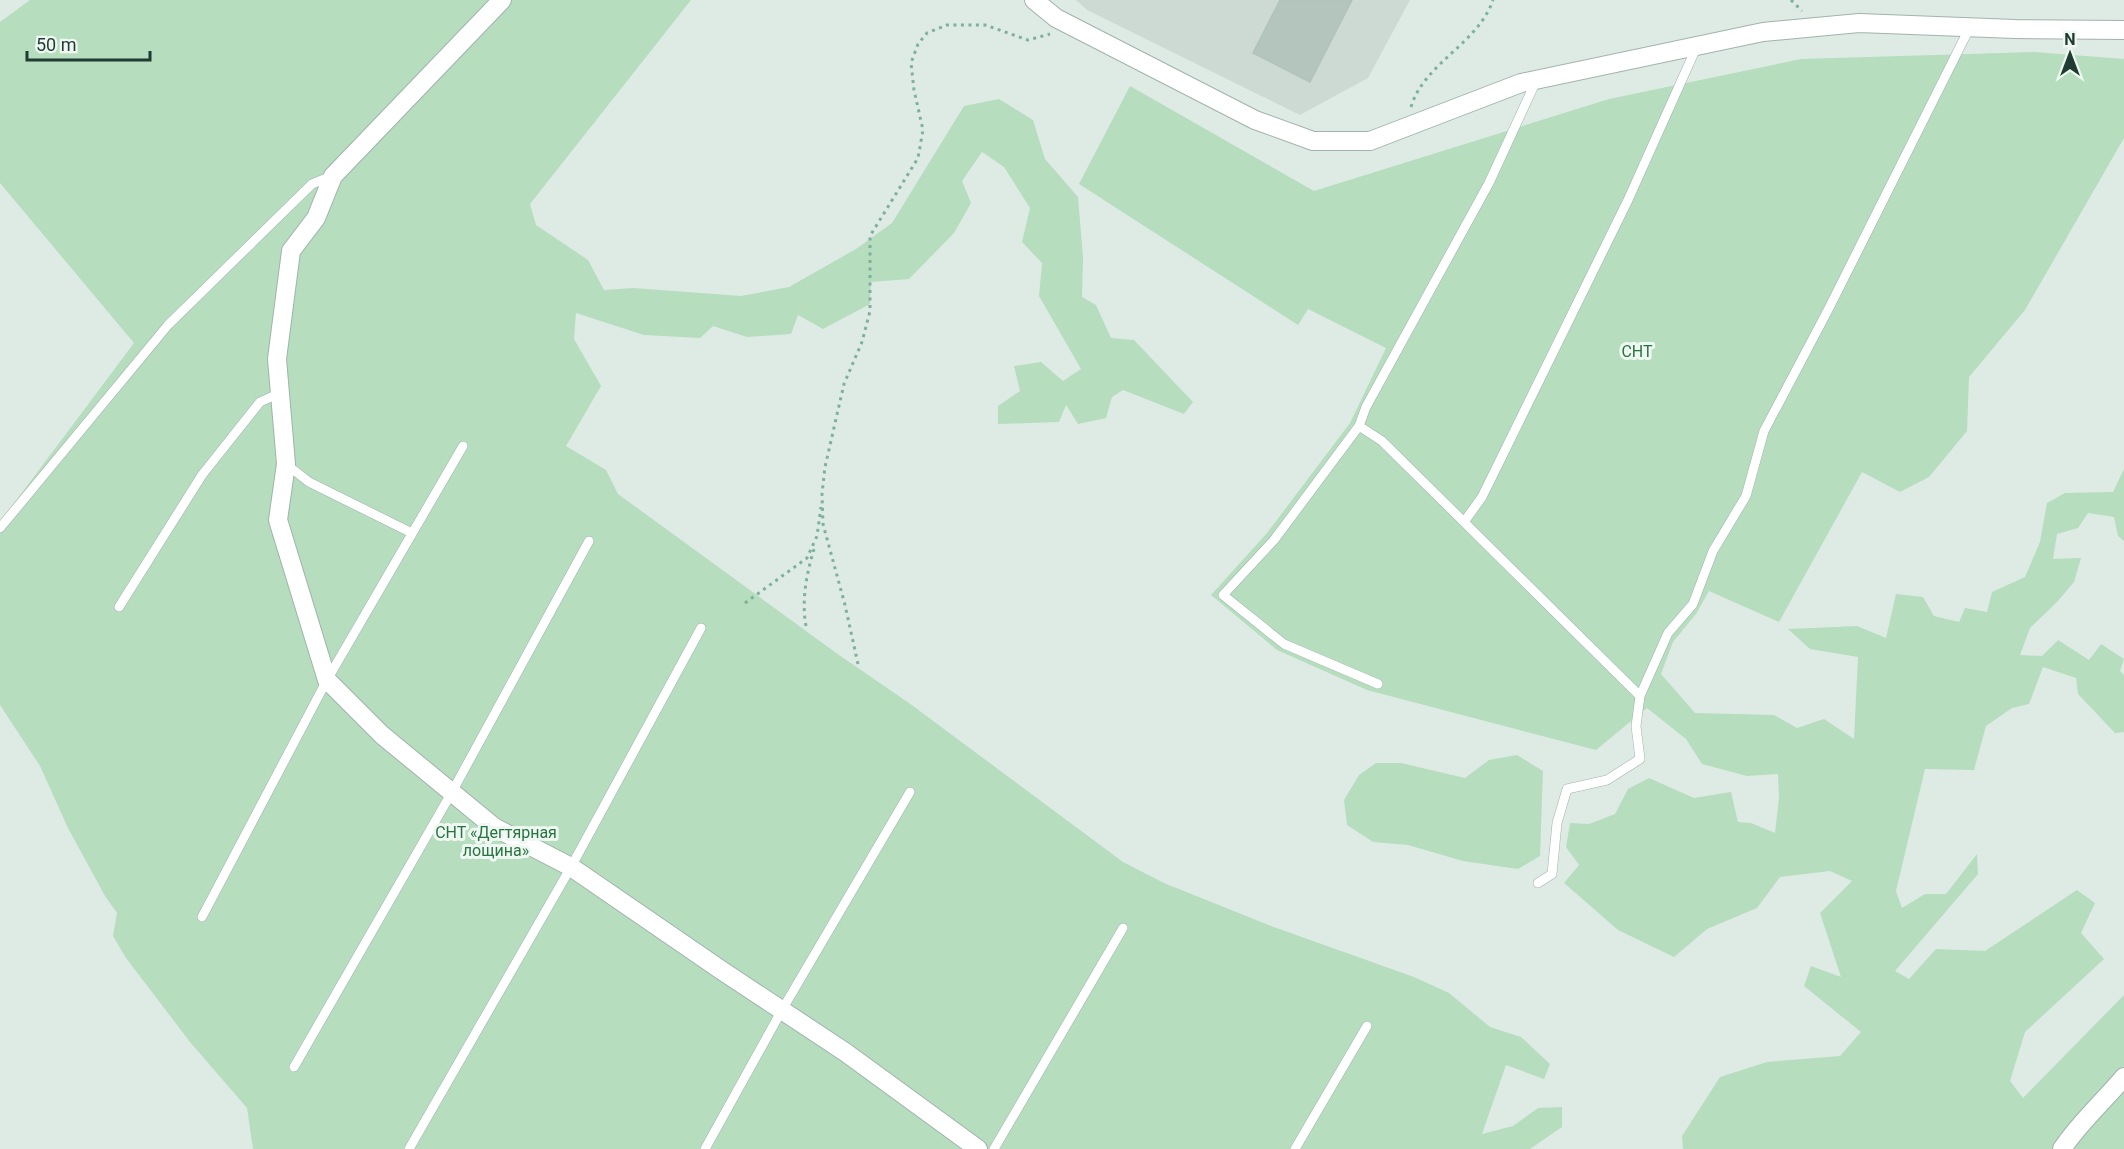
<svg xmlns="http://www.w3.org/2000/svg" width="2124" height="1149" viewBox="0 0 2124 1149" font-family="Roboto,sans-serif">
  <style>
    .built { fill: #ccdad3 }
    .green { fill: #b5ddbe }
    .building { fill: #b3c5bd; stroke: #b0c4bb; stroke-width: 1.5 }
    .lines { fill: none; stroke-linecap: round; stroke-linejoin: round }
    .service-casing { stroke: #a1b3ab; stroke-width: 10 }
    .minor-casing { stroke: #a1b3ab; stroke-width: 20 }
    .tertiary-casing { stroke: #a1b3ab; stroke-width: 20 }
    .path { stroke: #7db09d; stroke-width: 3; stroke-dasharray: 3 4.5; stroke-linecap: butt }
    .service { stroke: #fff; stroke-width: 9 }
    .minor { stroke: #fff; stroke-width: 18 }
    .tertiary { stroke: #fff; stroke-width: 18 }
    .labels { text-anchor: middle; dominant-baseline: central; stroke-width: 6; stroke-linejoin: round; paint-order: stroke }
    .park-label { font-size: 16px; fill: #277440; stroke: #eff7f2 }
  </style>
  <rect width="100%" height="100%" fill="#deebe4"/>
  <path class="built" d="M1076 0H1410L1368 78 1300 115 1087 10Z"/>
  <path class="green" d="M30 0H691L530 204 536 225 588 260 604 290 633 288 741 296 789 287 856 249 892 223 964 106 999 99 1033 120 1045 159 1078 197 1083 257 1082 297 1096 305 1111 338 1134 340 1193 402 1184 414 1123 390 1112 397 1106 418 1078 424 1066 405 1059 422 998 424V406L1020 391 1014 366 1041 362 1063 381 1081 369 1039 296 1042 263 1022 242 1030 208 1004 167 982 152 962 181 971 203 954 233 909 279 871 282 870 304 823 329 798 315 791 334 747 337 713 326 700 338 644 335 576 313 574 339 601 386 566 446 606 470 618 494 839 655 909 703 1123 862 1164 883 1271 926 1414 977 1449 993 1490 1027 1521 1037 1550 1064 1544 1079 1506 1065 1482 1134 1513 1126 1538 1108 1562 1107V1127L1530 1149H253L247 1108 190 1042 126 958 113 936 117 913 105 896 68 828 40 766 0 705V522L134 343 0 183V22Z
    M2034 52 2124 59V138L2025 310 1969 377 1967 431 1929 477 1900 492 1862 472 1779 622 1709 591 1696 614 1673 642 1661 674 1695 713 1774 715 1797 728 1824 719 1854 739 1858 657 1810 649 1788 629 1857 626 1886 638 1896 594 1923 597 1934 616 1959 622 1965 608 1987 612 1992 592 2025 577 2040 542 2047 503 2065 493 2113 492 2124 469V541L2118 536 2114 517 2088 513 2078 528 2057 534 2053 559 2081 558 2074 582 2057 602 2030 628 2020 655 2042 656 2058 640 2089 660 2101 644 2124 659 2120 671 2124 675V732L2115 733 2078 694 2076 678 2043 667 2029 704 2012 708 1986 726 1974 770 1925 769 1896 891 1902 908 1925 894H1946L1977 854 1978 874 1895 971 1909 979 1936 949 1985 951 2077 890 2095 903 2081 933 2104 959 2025 1032 2010 1081 2023 1098 2124 995V1149H1683L1682 1136 1720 1077 1767 1062 1840 1056 1861 1032 1804 986 1811 966 1841 977 1820 913 1852 881 1830 871 1780 877 1757 908 1707 929 1674 957 1618 930 1564 883 1579 865 1566 847 1570 823 1589 824 1615 814 1628 789 1649 778 1694 798 1731 792 1738 822 1751 823 1775 833 1779 798 1778 774 1747 776 1702 764 1686 739 1647 708 1596 750 1367 690 1277 650 1211 595 1267 533 1350 423 1386 348 1308 309 1298 325 1079 184 1130 86 1314 191 1609 99 1801 59Z
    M1517 755 1543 771 1540 856 1518 869 1463 861 1408 845 1373 842 1347 825 1344 800 1359 775 1376 763H1401L1465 778 1489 760Z"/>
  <path class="building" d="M1280 0H1352L1310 82 1253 53Z"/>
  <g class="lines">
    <defs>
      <path id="service" d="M1359 426 1382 441 1640 696 1668 633 1693 604 1713 551 1746 496 1764 431 1828 310 1970 27
        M286 464 309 482 412 533
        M1464 522 1482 497 1628 200 1697 46
        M0 528 168 325 312 184 332 176
        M119 607 202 475 260 402 280 393
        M1378 684 1284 644 1223 595 1274 540 1359 426 1366 407 1489 183 1536 81
        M1538 883 1552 874 1557 823 1567 789 1607 780 1640 759 1636 726 1640 696
        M202 917 327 680 463 446
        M294 1067 452 792 589 541
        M409 1149 571 867 701 628
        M705 1149 782 1010 910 792
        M994 1149 1123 928
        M1295 1149 1367 1026"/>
      <path id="minor" d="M502 0 333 176 316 218 291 251 277 359 286 464 278 520 327 680 382 735 494 827 571 867 721 970 845 1052 978 1149
        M2062 1149C2079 1123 2104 1101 2124 1077"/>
      <path id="tertiary" d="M1034 0 1056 18 1255 120 1313 141H1370L1521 83 1763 32 1859 23 2015 29 2124 30"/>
    </defs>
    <use href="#service" class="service-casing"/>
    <use href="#minor" class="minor-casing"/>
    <use href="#tertiary" class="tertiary-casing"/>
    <path class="path" d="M1791 0 1802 11
      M1411 107C1424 63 1478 44 1493 0
      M745 603 807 558 817 536 821 507
      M806 626C801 600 807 571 815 546
      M858 664 845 605 823 524 822 494 825 467 844 384 862 342 870 311V236L918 158 923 130 914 90 911 63 918 44 927 33 947 25H985L1028 40 1050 34"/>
    <use href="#service" class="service"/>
    <use href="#minor" class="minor"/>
    <use href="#tertiary" class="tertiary"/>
  </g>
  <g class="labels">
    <g class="park-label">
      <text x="1637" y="351">СНТ</text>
      <text x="496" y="832">СНТ «Дегтярная<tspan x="496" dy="18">лощина»</tspan></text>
    </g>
  </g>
  <g transform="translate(2070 54)" stroke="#eff7f2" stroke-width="4.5" paint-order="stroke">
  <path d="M0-4.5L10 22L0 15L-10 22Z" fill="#1f3b32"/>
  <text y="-9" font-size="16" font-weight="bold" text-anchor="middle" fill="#1f3b32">N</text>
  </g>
  <path d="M27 51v9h123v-9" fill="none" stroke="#1f3b32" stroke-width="3"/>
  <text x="36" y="51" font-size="18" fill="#1f3b32" stroke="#eff7f2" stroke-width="4.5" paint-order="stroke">50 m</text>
</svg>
